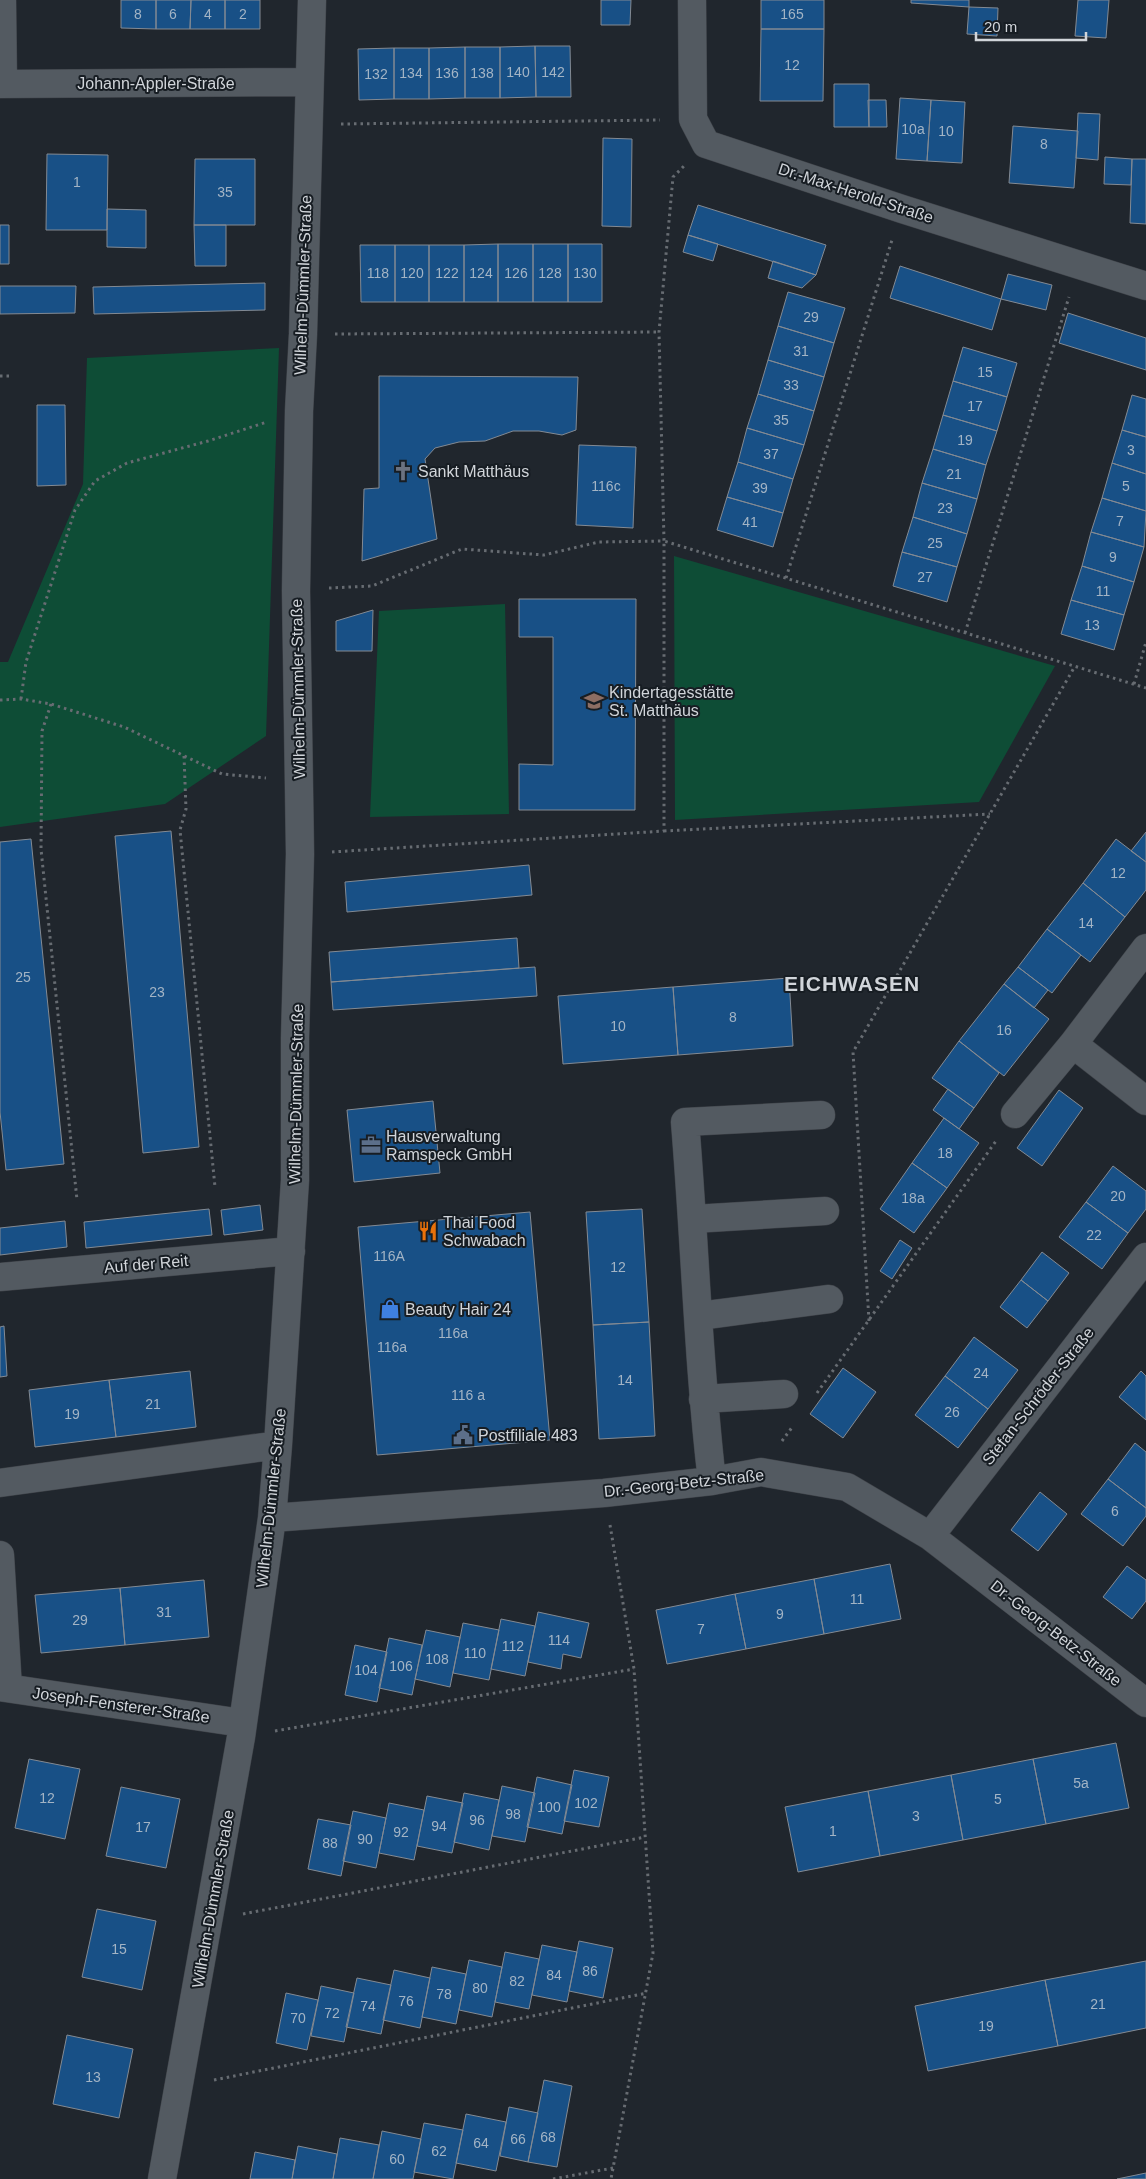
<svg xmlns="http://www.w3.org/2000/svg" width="1146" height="2179" viewBox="0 0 1146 2179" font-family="Arial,sans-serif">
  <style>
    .green { fill: #0e4d36 }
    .building { fill: #185086; stroke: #838a93 }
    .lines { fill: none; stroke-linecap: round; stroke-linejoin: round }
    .minor-casing { stroke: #3e4248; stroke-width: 29 }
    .path { stroke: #676c72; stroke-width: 3; stroke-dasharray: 2.5 4; stroke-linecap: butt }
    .minor { stroke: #535a61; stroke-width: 28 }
    .labels { text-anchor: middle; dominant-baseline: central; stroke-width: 4; stroke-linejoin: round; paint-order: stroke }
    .number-label { font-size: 14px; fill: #a3b4c5 }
    .street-label { font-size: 16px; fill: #d1d5da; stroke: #171d23 }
    .poi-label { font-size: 16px; fill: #d1d5da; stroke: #171d23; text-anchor: start }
    .district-label { font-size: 21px; font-weight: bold; letter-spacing: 1px; fill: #d1d5da; stroke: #171d23 }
  </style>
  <rect width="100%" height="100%" fill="#20262d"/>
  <path class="green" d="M279 348 266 736 165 804 0 827V662H8L83 484 87 358Z
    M674 556 1055 666 979 802 675 820Z
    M505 604 509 814 370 817 379 611Z"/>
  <path class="building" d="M121 0H156V29L121 28Z
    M156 0H191L190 29H156Z
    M191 0H225V29H190Z
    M225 0H260V29H225Z
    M601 0H631L630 25H601Z
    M761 0H824V29H761Z
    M911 0H969V7L911 3Z
    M1078 0H1109L1106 38 1075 36Z
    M969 7 998 8 997 36 967 34Z
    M761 29H824L823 101H760Z
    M535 46H570L571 97H536Z
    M535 46 536 97 500 98V47Z
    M465 47H500V98H465Z
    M465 47V98L429 99V48Z
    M394 48H429V99H394Z
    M394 48V99L359 100 358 49Z
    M834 84H869V127H834Z
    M900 98 931 100 927 161 896 159Z
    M868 100H886L887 127H869Z
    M931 100 965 102 962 163 927 161Z
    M1078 113 1100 114 1098 160 1076 158Z
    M1013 126 1078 131 1074 188 1009 183Z
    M603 138 632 139 631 227 602 226Z
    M47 154 108 155 107 230H46Z
    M1105 157 1132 159 1131 185 1104 184Z
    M195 159H255V225H194Z
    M1132 159H1146V224L1130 223Z
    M698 205 826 245 816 275 688 235Z
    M107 209 146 210V248L107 247Z
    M0 225H9V264H0Z
    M194 225H226V266H195Z
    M688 235 718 244 713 261 683 252Z
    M498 244V302H464V245Z
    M498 244H533V302H498Z
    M533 244H568V302H533Z
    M568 244H602V302H568Z
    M360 245H395V302H361Z
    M395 245H429V302H395Z
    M429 245H464V302H429Z
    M773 261 816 275 802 288 768 278Z
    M900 266 1001 299 992 330 890 298Z
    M1008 274 1052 285 1046 310 1001 299Z
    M265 283V310L94 314 93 287Z
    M0 286H76L75 313 0 314Z
    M788 292 845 308 834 343 778 326Z
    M1068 313 1146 338V370L1059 343Z
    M778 326 834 343 824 377 768 360Z
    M963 347 1017 363 1007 397 953 381Z
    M768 360 824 377 814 411 758 394Z
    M379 376 578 377 576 430 562 435 539 431H513L485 441 459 442 435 448 425 459 437 539 362 561 364 489 379 488Z
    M953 381 1007 397 997 431 943 415Z
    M758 394 814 411 804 445 747 428Z
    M1132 395 1146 399V437L1122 430Z
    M37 405H65L66 485 37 486Z
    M943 415 997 431 986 465 933 449Z
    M747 428 804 445 793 479 738 462Z
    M1122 430 1146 437V474L1112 463Z
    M579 445 636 447 633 528 576 525Z
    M933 449 986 465 977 499 922 483Z
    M738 462 793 479 783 513 727 497Z
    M1112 463 1146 474V511L1102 498Z
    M922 483 977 499 967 534 913 517Z
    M727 497 783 513 773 547 717 530Z
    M1102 498 1146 511 1144 547 1091 532Z
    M913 517 967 534 957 567 902 552Z
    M1091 532 1144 547 1134 582 1082 566Z
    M902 552 957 567 947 602 893 586Z
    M1082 566 1134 582 1124 615 1071 600Z
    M519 599H636L635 810H519V764L553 765V637H519Z
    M1071 600 1124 615 1114 650 1061 634Z
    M373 610 372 651H336V621Z
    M171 831 199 1147 143 1153 115 836Z
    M1146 832V862L1131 851Z
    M31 839 64 1164 6 1170 0 1112V842Z
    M1116 839 1146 862V890L1125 917 1083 883Z
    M529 865 532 895 347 912 345 882Z
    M1083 883 1125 917 1090 962 1047 929Z
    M1047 929 1081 955 1052 993 1018 967Z
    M517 938 519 968 331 982 329 952Z
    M535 967 537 996 333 1010 331 982Z
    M1018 967 1048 990 1034 1008 1004 984Z
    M789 978 793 1046 678 1055 673 987Z
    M1004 984 1049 1019 1004 1076 959 1041Z
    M673 987 678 1055 563 1064 558 996Z
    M959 1041 999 1073 974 1108 932 1078Z
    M948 1089 974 1108 959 1129 933 1110Z
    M1059 1090 1083 1108 1042 1166 1017 1148Z
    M433 1101 440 1173 354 1182 347 1110Z
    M944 1118 979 1143 947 1188 912 1163Z
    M912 1163 947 1188 914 1233 880 1209Z
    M1113 1166 1146 1191V1209L1128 1233 1086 1202Z
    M1086 1202 1128 1233 1102 1269 1059 1237Z
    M260 1205 263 1230 224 1235 221 1210Z
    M209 1209 212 1235 86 1248 84 1222Z
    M642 1209 649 1322 593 1325 586 1212Z
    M530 1212 550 1440 377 1455 358 1227Z
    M65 1221 67 1247 0 1255V1228Z
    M900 1240 912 1248 892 1279 880 1271Z
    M1042 1252 1069 1273 1048 1301 1021 1280Z
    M1021 1280 1048 1301 1027 1328 1000 1307Z
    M649 1322 655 1436 599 1439 593 1325Z
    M4 1326 7 1376 0 1377V1327Z
    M974 1337 1018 1370 988 1409 945 1376Z
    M843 1368 876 1392 843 1438 810 1414Z
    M190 1371 196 1427 116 1437 109 1380Z
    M1141 1371 1146 1376V1420L1119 1397Z
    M945 1376 988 1409 958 1448 915 1415Z
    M109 1380 116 1437 35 1447 29 1390Z
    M1135 1443 1146 1452V1508L1108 1479Z
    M1108 1479 1146 1508V1516L1123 1546 1081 1514Z
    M1040 1492 1067 1514 1038 1551 1011 1530Z
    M890 1564 901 1619 824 1634 814 1579Z
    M1127 1566 1146 1580V1601L1132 1619 1103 1597Z
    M814 1579 824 1634 746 1649 735 1594Z
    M204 1580 209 1637 125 1645 120 1588Z
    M120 1588 125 1645 41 1653 35 1595Z
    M735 1594 746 1649 667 1664 656 1610Z
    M538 1612 589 1623 581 1658 563 1654 561 1669 528 1662Z
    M501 1619 535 1626 525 1676 491 1669Z
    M463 1623 499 1630 489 1680 453 1673Z
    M426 1630 460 1637 450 1687 415 1679Z
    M389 1638 422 1645 412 1695 379 1688Z
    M355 1645 387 1652 377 1702 345 1695Z
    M1116 1743 1129 1808 1046 1824 1033 1759Z
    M29 1759 80 1769 65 1839 15 1828Z
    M1033 1759 1046 1824 963 1840 951 1775Z
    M574 1770 609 1777 599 1827 564 1821Z
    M951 1775 963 1840 880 1856 868 1791Z
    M537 1777 572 1785 562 1834 527 1827Z
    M502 1786 535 1793 525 1842 492 1836Z
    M121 1787 180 1799 166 1868 106 1856Z
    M868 1791 880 1856 798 1872 785 1807Z
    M464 1793 499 1800 489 1850 454 1842Z
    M427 1796 463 1803 452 1853 417 1846Z
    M389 1803 424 1810 414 1860 379 1853Z
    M353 1811 386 1818 376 1868 343 1861Z
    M318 1819 351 1825 341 1876 308 1869Z
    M97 1909 156 1921 142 1990 82 1977Z
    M579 1941 613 1948 603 1998 569 1991Z
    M542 1945 577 1952 567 2002 532 1995Z
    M505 1952 539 1959 529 2009 495 2002Z
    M469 1960 502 1967 492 2017 459 2010Z
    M1146 1961V2028L1058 2046 1045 1980Z
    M432 1967 466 1974 456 2024 422 2017Z
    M394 1970 430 1978 420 2028 383 2020Z
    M357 1978 391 1985 381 2034 346 2027Z
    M1045 1980 1058 2046 928 2071 915 2006Z
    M321 1986 354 1993 344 2042 311 2036Z
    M286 1993 318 2000 307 2050 276 2043Z
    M67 2035 133 2049 119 2118 53 2104Z
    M544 2080 572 2086 557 2167 528 2162Z
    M509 2107 538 2113 528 2162 500 2156Z
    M466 2114 506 2122 496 2171 456 2163Z
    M424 2123 463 2130 453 2179 414 2172Z
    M382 2131 421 2139 413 2179H373Z
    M340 2138 379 2145 373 2179H333Z
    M298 2146 337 2154 333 2179H292Z
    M255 2152 295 2160 292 2179H250Z
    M1146 2173V2179H1117Z"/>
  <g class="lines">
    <defs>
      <path id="minor" d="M2 0 3 84
        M692 0 693 119 706 144 902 209 1146 286
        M0 84 308 82
        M1073 1044 1146 1101
        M1015 1114 1073 1044 1146 948
        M693 1219 825 1211
        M0 1277 291 1251
        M699 1316 829 1299
        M703 1399 784 1394
        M712 1481C698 1362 695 1242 685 1122L821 1115
        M0 1483 278 1445
        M272 1518 604 1493 712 1481 761 1472 847 1487 930 1536 1146 1703
        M930 1536 1146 1257
        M0 1555 8 1688
        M0 1687 242 1723
        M162 2179 241 1737 272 1518 278 1445 295 1180V1038L300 854 296 591 299 411 303 334 312 0"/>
    </defs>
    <use href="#minor" class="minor-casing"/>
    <path class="path" d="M341 124 660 120
      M335 334 659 332
      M0 376H11
      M786 578 892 240
      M329 588 372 586 462 549 544 555 599 542 664 541 659 332 673 177 684 166
      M965 633 1069 297
      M1134 684 1146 642
      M21 699 26 662 75 510 95 481 127 463 208 441 267 422
      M0 700 21 699 51 704 124 727 222 774 266 778
      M51 704 42 731 41 849 77 1200
      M184 756 186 809 180 830 215 1187
      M664 831 990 814
      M332 852 664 831V541L1146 688
      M869 1321 853 1052 1075 666
      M817 1393 996 1141
      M782 1441 793 1426
      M610 1525 634 1669 653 1953 611 2179
      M275 1731 634 1669
      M243 1914 645 1837
      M214 2080 647 1993
      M553 2179 613 2168"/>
    <use href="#minor" class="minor"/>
  </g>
  <defs>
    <symbol id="church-bare" viewBox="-9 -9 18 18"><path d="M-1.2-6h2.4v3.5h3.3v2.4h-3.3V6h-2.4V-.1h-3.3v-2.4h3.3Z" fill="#6b7280" stroke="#171d23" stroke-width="2.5" paint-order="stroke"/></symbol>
    <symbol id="school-bare" viewBox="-9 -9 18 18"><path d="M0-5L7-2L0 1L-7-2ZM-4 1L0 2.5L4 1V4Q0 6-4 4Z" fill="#8d6e63" stroke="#171d23" stroke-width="2.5" paint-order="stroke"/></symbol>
    <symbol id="office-bare" viewBox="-9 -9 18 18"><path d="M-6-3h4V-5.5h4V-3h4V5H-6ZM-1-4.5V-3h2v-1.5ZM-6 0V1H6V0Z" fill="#5c6f8a" stroke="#171d23" stroke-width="2.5" paint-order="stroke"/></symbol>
    <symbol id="restaurant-bare" viewBox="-9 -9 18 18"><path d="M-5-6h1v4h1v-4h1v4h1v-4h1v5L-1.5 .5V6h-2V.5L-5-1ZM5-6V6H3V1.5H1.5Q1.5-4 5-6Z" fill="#e8710a" stroke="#171d23" stroke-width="2.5" paint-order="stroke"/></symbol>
    <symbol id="shop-bare" viewBox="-9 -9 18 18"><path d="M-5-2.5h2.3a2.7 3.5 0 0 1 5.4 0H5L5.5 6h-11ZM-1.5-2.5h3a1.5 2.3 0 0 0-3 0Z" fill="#3f7fe0" stroke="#171d23" stroke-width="2.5" paint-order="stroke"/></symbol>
    <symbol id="civic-bare" viewBox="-9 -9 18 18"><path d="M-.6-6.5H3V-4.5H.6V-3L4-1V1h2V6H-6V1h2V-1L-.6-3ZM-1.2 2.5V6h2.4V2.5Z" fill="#5c6f8a" stroke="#171d23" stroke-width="2.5" paint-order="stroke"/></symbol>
  </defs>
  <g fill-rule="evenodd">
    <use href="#church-bare" x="389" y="457" width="28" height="28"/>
    <use href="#school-bare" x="580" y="687" width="28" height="28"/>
    <use href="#office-bare" x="357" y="1131" width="28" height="28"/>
    <use href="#restaurant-bare" x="414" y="1217" width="28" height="28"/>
    <use href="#shop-bare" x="376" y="1295" width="28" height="28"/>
    <use href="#civic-bare" x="449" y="1421" width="28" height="28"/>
  </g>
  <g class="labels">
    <g class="number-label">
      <text x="138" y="14">8</text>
      <text x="173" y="14">6</text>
      <text x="208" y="14">4</text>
      <text x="243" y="14">2</text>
      <text x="792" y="14">165</text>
      <text x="792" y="65">12</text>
      <text x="518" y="72">140</text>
      <text x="553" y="72">142</text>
      <text x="411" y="73">134</text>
      <text x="447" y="73">136</text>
      <text x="482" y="73">138</text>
      <text x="376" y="74">132</text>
      <text x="913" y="129">10a</text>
      <text x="946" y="131">10</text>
      <text x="1044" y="144">8</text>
      <text x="77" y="182">1</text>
      <text x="225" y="192">35</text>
      <text x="378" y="273">118</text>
      <text x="412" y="273">120</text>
      <text x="447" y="273">122</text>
      <text x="481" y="273">124</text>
      <text x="516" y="273">126</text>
      <text x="550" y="273">128</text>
      <text x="585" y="273">130</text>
      <text x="811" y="317">29</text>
      <text x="801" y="351">31</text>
      <text x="985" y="372">15</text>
      <text x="791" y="385">33</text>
      <text x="975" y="406">17</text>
      <text x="781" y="420">35</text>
      <text x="965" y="440">19</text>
      <text x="1131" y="450">3</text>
      <text x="771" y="454">37</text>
      <text x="954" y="474">21</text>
      <text x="606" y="486">116c</text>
      <text x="1126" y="486">5</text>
      <text x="760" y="488">39</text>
      <text x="945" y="508">23</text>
      <text x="1120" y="521">7</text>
      <text x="750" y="522">41</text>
      <text x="935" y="543">25</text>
      <text x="1113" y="557">9</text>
      <text x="925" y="577">27</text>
      <text x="1103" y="591">11</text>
      <text x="1092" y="625">13</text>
      <text x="1118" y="873">12</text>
      <text x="1086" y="923">14</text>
      <text x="23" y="977">25</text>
      <text x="157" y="992">23</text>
      <text x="733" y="1017">8</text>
      <text x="618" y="1026">10</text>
      <text x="1004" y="1030">16</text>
      <text x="945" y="1153">18</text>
      <text x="1118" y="1196">20</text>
      <text x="913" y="1198">18a</text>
      <text x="1094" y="1235">22</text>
      <text x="389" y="1256">116A</text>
      <text x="618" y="1267">12</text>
      <text x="453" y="1333">116a</text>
      <text x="392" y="1347">116a</text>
      <text x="981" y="1373">24</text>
      <text x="625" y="1380">14</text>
      <text x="468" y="1395">116 a</text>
      <text x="153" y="1404">21</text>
      <text x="952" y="1412">26</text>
      <text x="72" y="1414">19</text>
      <text x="1115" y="1511">6</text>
      <text x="857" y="1599">11</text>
      <text x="164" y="1612">31</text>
      <text x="780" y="1614">9</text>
      <text x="80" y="1620">29</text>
      <text x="701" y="1629">7</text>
      <text x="559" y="1640">114</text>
      <text x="513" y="1646">112</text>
      <text x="475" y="1653">110</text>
      <text x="437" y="1659">108</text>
      <text x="401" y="1666">106</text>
      <text x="366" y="1670">104</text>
      <text x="1081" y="1783">5a</text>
      <text x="47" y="1798">12</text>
      <text x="998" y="1799">5</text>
      <text x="586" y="1803">102</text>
      <text x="549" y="1807">100</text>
      <text x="513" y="1814">98</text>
      <text x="916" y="1816">3</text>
      <text x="477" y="1820">96</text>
      <text x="439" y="1826">94</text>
      <text x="143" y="1827">17</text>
      <text x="833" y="1831">1</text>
      <text x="401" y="1832">92</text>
      <text x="365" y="1839">90</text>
      <text x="330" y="1843">88</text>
      <text x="119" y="1949">15</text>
      <text x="590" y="1971">86</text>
      <text x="554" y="1975">84</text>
      <text x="517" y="1981">82</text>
      <text x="480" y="1988">80</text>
      <text x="444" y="1994">78</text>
      <text x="406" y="2001">76</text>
      <text x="1098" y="2004">21</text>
      <text x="368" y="2006">74</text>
      <text x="332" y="2013">72</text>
      <text x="298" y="2018">70</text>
      <text x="986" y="2026">19</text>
      <text x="93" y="2077">13</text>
      <text x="548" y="2137">68</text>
      <text x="518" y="2139">66</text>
      <text x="481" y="2143">64</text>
      <text x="439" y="2151">62</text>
      <text x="397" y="2159">60</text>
    </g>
    <g class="street-label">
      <text x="156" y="83">Johann-Appler-Straße</text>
      <text transform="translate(856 193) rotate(18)">Dr.-Max-Herold-Straße</text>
      <text transform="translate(303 285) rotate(-88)">Wilhelm-Dümmler-Straße</text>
      <text transform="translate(298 689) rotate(-91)">Wilhelm-Dümmler-Straße</text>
      <text transform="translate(296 1094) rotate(-89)">Wilhelm-Dümmler-Straße</text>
      <text transform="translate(146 1264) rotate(-5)">Auf der Reit</text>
      <text transform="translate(1038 1396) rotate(-52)">Stefan-Schröder-Straße</text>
      <text transform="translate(684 1483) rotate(-6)">Dr.-Georg-Betz-Straße</text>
      <text transform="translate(271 1498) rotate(-84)">Wilhelm-Dümmler-Straße</text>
      <text transform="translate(1056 1633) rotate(38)">Dr.-Georg-Betz-Straße</text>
      <text transform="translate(121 1705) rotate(8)">Joseph-Fensterer-Straße</text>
      <text transform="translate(213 1899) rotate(-80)">Wilhelm-Dümmler-Straße</text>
    </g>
    <g class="poi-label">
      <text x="418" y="471">Sankt Matthäus</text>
      <text x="609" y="692">Kindertagesstätte<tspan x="609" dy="18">St. Matthäus</tspan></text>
      <text x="386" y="1136">Hausverwaltung<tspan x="386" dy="18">Ramspeck GmbH</tspan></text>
      <text x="443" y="1222">Thai Food<tspan x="443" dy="18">Schwabach</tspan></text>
      <text x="405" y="1309">Beauty Hair 24</text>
      <text x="478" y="1435">Postfiliale 483</text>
    </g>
    <g class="district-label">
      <text x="852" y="983">EICHWASEN</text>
    </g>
  </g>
  <path d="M976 32v8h110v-8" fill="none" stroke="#d1d5da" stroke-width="2.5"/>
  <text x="984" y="32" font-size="15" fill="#d1d5da" stroke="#171d23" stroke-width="4" paint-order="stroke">20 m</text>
</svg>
